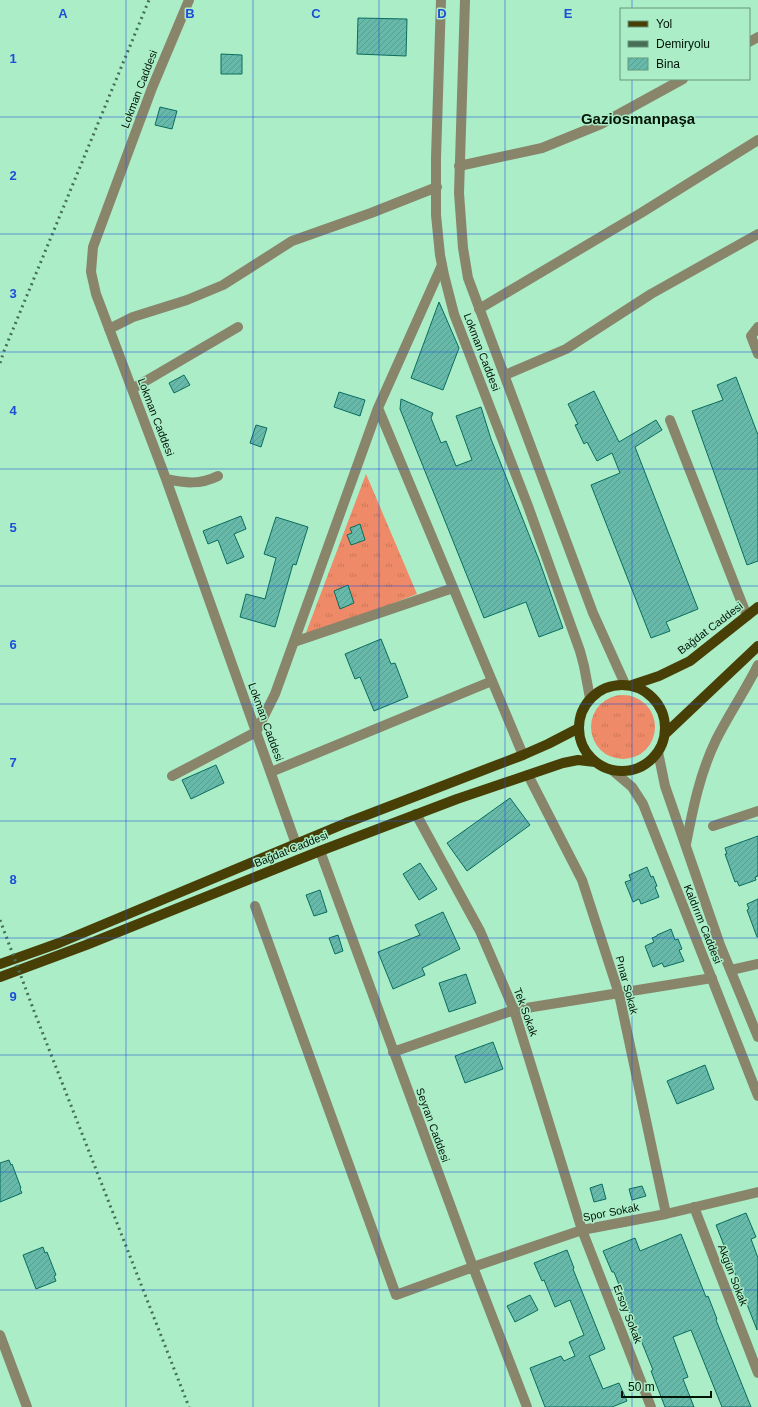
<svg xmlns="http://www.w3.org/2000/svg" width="758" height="1407" viewBox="0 0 758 1407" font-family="Helvetica,sans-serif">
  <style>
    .grass { fill: url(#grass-tufts) }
    .building { fill: url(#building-hatch); stroke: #0a6d5f }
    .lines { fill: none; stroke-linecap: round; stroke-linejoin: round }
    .minor { stroke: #89856b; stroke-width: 10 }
    .tertiary { stroke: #89856b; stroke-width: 10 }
    .primary { stroke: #483f06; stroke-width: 10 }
    .rail { stroke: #476f58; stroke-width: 3; stroke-dasharray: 2 4; stroke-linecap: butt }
    .grid { fill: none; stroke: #1d4ed8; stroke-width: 1; stroke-opacity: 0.55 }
    .labels { text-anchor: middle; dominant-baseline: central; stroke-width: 3; stroke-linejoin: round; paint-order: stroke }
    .street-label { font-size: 11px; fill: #001508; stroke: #aaedc7 }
    .district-label { font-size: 15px; font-weight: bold; fill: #001508; stroke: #aaedc7 }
    .grid-label { font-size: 13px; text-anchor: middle; font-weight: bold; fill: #1d4ed8; stroke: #aaedc7; stroke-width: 3; stroke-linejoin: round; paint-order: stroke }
  </style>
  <defs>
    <pattern id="grass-tufts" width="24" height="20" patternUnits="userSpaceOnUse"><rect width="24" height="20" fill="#ee8a67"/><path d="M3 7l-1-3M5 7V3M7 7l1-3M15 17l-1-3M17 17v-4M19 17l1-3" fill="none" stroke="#ca7658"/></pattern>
    <pattern id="building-hatch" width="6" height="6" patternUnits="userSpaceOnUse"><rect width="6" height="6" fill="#67b9a9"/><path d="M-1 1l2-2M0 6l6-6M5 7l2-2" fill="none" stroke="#589e90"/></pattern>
  </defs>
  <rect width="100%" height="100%" fill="#aaedc7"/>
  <path class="grass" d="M366 474 417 594 304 638Z
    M591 727a32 32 0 1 1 64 0a32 32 0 1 1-64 0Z"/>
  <path class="building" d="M358 18 407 19 406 56 357 54Z
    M221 54 242 55V74H221Z
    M160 107 177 111 172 129 155 125Z
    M439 302 459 348 443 390 411 378Z
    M184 375 190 385 174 393 169 383Z
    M736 377 758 435V561L747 565 692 411 723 400 717 385Z
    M594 391 619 442 656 420 662 430 635 447 698 609 666 622 670 631 651 638 591 485 620 473 612 453 597 461 587 442 584 444 575 425 578 424 568 404Z
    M339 392 365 400 360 416 334 407Z
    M401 399 433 413 431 418 441 443 446 441 456 466 472 460 456 416 481 407 491 439 539 560 563 628 539 637 526 602 484 618 400 409Z
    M256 425 267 428 261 447 250 443Z
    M241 516 246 529 234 534 244 557 227 564 218 540 208 544 203 531Z
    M276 517 308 527 296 565 293 564 275 627 240 617 246 594 265 599 276 558 264 554Z
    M360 524 365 540 351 545 347 535 352 533 350 528Z
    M348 585 354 603 340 609 334 591Z
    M381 639 391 664 395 663 408 697 374 711 360 677 355 679 345 654Z
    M216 765 224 783 191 799 182 780Z
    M510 798 530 825 467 871 447 843Z
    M758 836V876L755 877 756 880 739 886 737 881 735 882 725 854H727L725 848Z
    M420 863 437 889 419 900 403 874Z
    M647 867 651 877 653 876 657 886 655 887 659 897 641 904 639 899 633 902 625 882 631 880 629 875Z
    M320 890 327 912 314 916 306 895Z
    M758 899V937H757L747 910 749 909 747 904Z
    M443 912 460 949 422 968 425 975 393 989 378 952 420 935 415 925Z
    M671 929 675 940 678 939 682 949 679 950 684 961 664 967 662 963 653 967 645 946 654 942 652 938 657 936V935Z
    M338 935 343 951 335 954 329 938Z
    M466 974 476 1003 449 1012 439 983Z
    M493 1042 503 1069 465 1083 455 1056Z
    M705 1065 714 1089 677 1104 667 1081Z
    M9 1160 11 1165 12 1164 21 1188 20 1189 22 1193 0 1202V1163Z
    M602 1184 606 1199 594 1202 590 1188Z
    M642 1186 646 1196 632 1200 629 1189Z
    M746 1213 756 1237 751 1239 758 1258 757 1330 716 1225Z
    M681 1234 706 1297 708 1296 717 1319 716 1320 751 1407H722L691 1330 673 1337 688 1377 683 1379 694 1407H665L651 1371 653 1370 630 1313 614 1272H612L603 1251 635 1238 640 1251Z
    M43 1247 45 1253 47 1252 56 1275 54 1276 56 1281 36 1289 23 1255Z
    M567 1250 574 1268 573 1269 605 1349 589 1356 603 1389 619 1383 627 1401 612 1407H545L530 1368 561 1356 564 1361 575 1356 569 1342 584 1335 570 1300 555 1307 544 1280 542 1281 534 1263Z
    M530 1295 538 1310 515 1322 507 1306Z"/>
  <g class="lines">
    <path class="minor" d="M189 0 152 88 93 247 91 272 96 294 166 479 296 844
      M749 42 758 37
      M459 166 542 148 601 124 683 79
      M479 309 641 213 758 140
      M758 327 751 336 758 354
      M109 329 133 317 187 300 223 285 292 241 371 213 437 187
      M505 375 566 349 651 294 758 234
      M132 389 238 327
      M378 408 523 755
      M670 420 747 616
      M166 479C185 483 200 485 218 476
      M294 642 453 588
      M271 772 492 681
      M528 775 582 880 619 994 666 1214
      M172 776 256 732 275 694 378 408 442 265
      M416 814 480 931 514 1010 582 1230 651 1407
      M713 826 758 811
      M686 844C693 808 700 773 716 740 729 714 745 691 758 665
      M320 851 473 1267 527 1407
      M255 906 396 1295 473 1267 582 1230 666 1214 758 1192
      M731 970 758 964
      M393 1052 514 1010 712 978
      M694 1207 758 1373
      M0 1335 27 1407"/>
    <path class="tertiary" d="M441 0 436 158V215L440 255 444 275 454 314 528 506 580 651 584 666 590 698
      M465 0 459 193 463 248 468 278 593 613 625 684
      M658 752 665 786 720 945 758 1037
      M612 770 632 787 643 804 758 1096"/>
    <path class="primary" d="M579 728a43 43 0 1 1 86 0a43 43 0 1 1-86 0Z
      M632 685 659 676 690 661 758 607
      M665 734 758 646
      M0 964 59 943 346 823 523 755 548 744 579 728
      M0 977 86 945 320 851 457 799 563 763 578 760 595 762"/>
    <path class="rail" d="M0 363 4 351 149 0
      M0 920 34 1011 189 1407"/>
  </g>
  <path class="grid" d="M126 0V1407M253 0V1407M379 0V1407M505 0V1407M632 0V9M632 79V1407M0 117H758M0 234H758M0 352H758M0 469H758M0 586H758M0 704H758M0 821H758M0 938H758M0 1055H758M0 1172H758M0 1290H758"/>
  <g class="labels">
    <g class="street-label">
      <text transform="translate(139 89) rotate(-69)">Lokman Caddesi</text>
      <text transform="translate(482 352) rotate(69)">Lokman Caddesi</text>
      <text transform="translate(156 417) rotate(69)">Lokman Caddesi</text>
      <text transform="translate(710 628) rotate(-37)">Bağdat Caddesi</text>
      <text transform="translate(266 722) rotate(70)">Lokman Caddesi</text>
      <text transform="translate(291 849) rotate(-22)">Bağdat Caddesi</text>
      <text transform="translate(703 924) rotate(68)">Kaldırım Caddesi</text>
      <text transform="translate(627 985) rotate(75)">Pınar Sokak</text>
      <text transform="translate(526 1012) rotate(70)">Tek Sokak</text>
      <text transform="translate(433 1125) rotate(70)">Seyran Caddesi</text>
      <text transform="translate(611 1212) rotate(-11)">Spor Sokak</text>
      <text transform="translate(733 1275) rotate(69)">Akgün Sokak</text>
      <text transform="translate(628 1314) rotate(69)">Ersoy Sokak</text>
    </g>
    <g class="district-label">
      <text x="638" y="118">Gaziosmanpaşa</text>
    </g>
  </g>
  <g class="grid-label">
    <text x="63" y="18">A</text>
    <text x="190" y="18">B</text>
    <text x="316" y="18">C</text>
    <text x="442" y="18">D</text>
    <text x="568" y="18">E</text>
    <text x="13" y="63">1</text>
    <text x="13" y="180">2</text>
    <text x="13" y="298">3</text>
    <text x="13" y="415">4</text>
    <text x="13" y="532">5</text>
    <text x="13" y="649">6</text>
    <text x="13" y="767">7</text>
    <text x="13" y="884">8</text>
    <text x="13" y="1001">9</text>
  </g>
  <rect x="620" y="8" width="130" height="72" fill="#aaedc7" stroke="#66977b"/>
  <rect x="628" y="21" width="20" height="6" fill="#483f06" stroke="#66977b"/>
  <text x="656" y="28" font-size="12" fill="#001508">Yol</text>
  <rect x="628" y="41" width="20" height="6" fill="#476f58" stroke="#66977b"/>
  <text x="656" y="48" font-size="12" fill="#001508">Demiryolu</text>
  <rect x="628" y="58" width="20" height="12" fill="url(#building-hatch)" stroke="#66977b"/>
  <text x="656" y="68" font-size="12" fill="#001508">Bina</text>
  <path d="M622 1391v6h89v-6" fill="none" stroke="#001508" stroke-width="2"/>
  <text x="628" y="1391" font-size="12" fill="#001508" stroke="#aaedc7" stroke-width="3" paint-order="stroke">50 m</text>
</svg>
